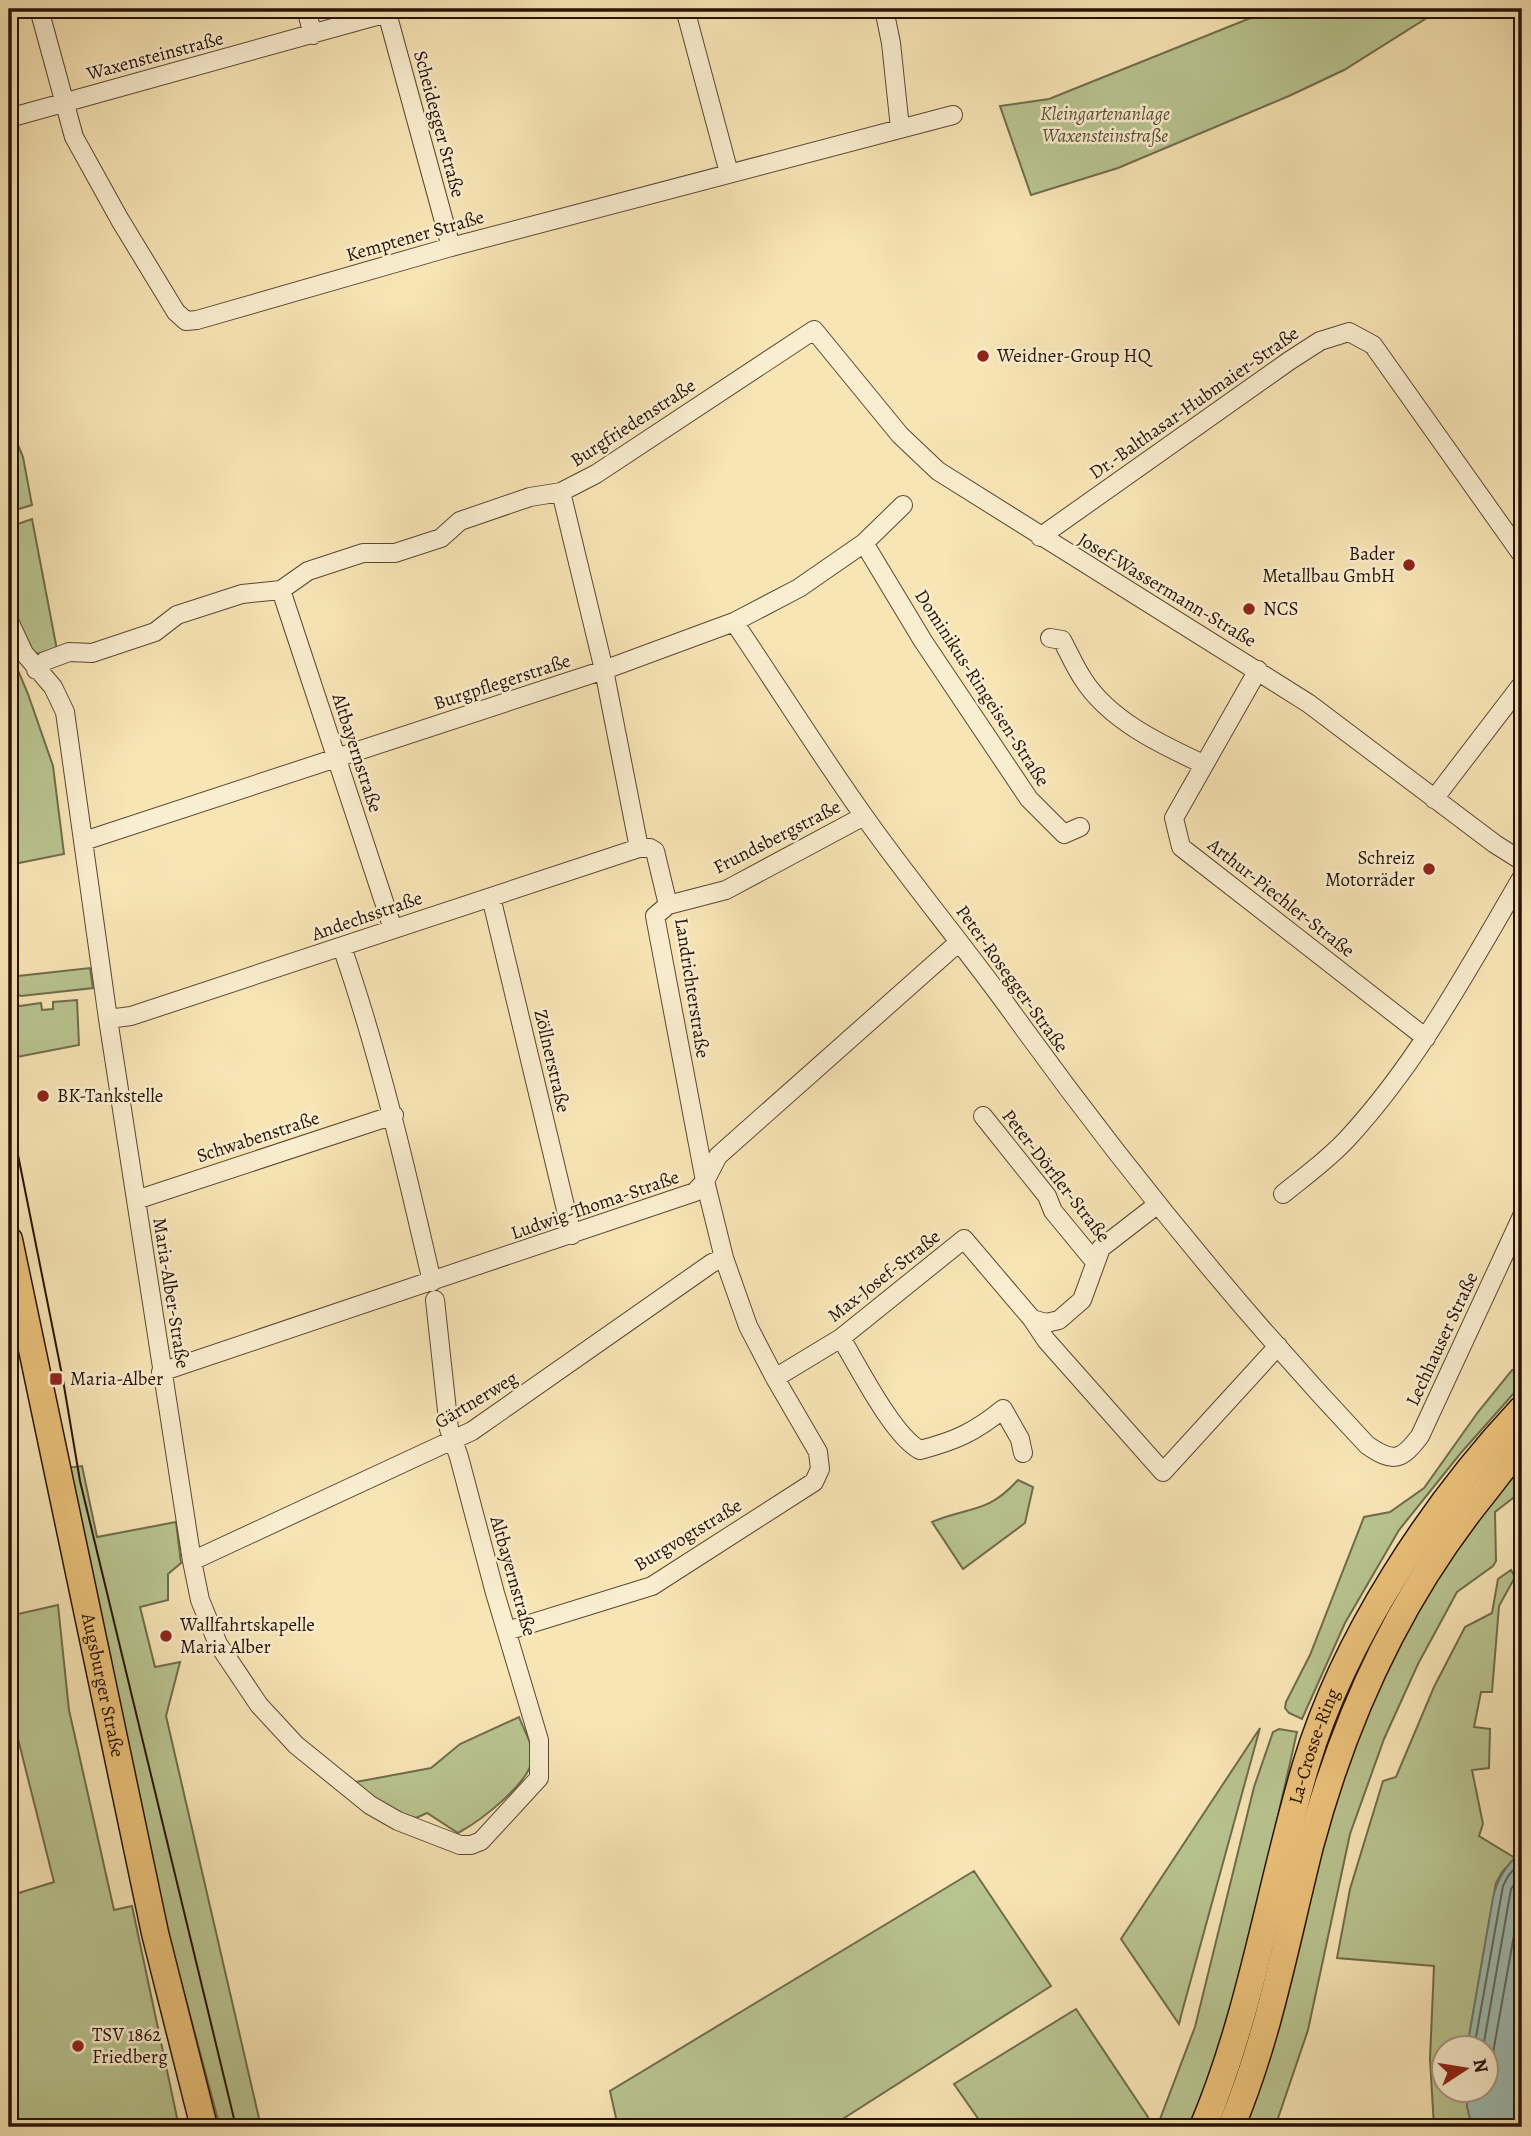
<svg xmlns="http://www.w3.org/2000/svg" width="1531" height="2136" viewBox="0 0 1531 2136" font-family="Alegreya,serif">
  <style>
    .green { fill: #b9c591; stroke: #706c4b; stroke-width: 2 }
    .water { fill: #9fbeb4; stroke: #6f796e; stroke-width: 2 }
    .lines { fill: none; stroke-linecap: round; stroke-linejoin: round }
    .shore { stroke: #62685c; stroke-width: 2 }
    .street-casing { stroke: #5a4731; stroke-width: 20 }
    .primary-casing { stroke: #261205; stroke-width: 29 }
    .street { stroke: #faeed0; stroke-width: 18 }
    .primary { stroke: #ecc27b; stroke-width: 26 }
    .tram { stroke: #261205; stroke-width: 2 }
    .poi-dot { fill: #8f2418; stroke: #faeed0; stroke-width: 2.5 }
    .labels { text-anchor: middle; dominant-baseline: central; stroke-width: 5; stroke-linejoin: round; paint-order: stroke }
    .street-label { font-size: 19px; fill: #261205; stroke: #faeed0 }
    .park-label { font-size: 19px; font-style: italic; fill: #595136; stroke: #faeed0 }
    .poi-label { font-size: 19px; fill: #261205; stroke: #faeed0; text-anchor: start }
  </style>
  <rect width="100%" height="100%" fill="#f8e5b6"/>
  <filter id="stains"><feTurbulence type="fractalNoise" baseFrequency=".00286" numOctaves="4"/><feColorMatrix values="0 0 0 0 .2 0 0 0 0 .09 0 0 0 0 .02 0 0 0 .5 -.17"/></filter>
  <radialGradient id="worn" r=".72"><stop offset=".6" stop-color="#630" stop-opacity="0"/><stop offset="1" stop-color="#630" stop-opacity=".3"/></radialGradient>
  <path class="green" d="M1273 9H1441L1344 70 1289 96 1118 168 1031 195 1000 106 1049 99Z
    M9 423 23 457 32 505 9 512V474L16 470 9 441Z
    M32 519 57 650 35 654 24 638 9 594V527Z
    M9 649 28 694 53 766 64 854 9 865Z
    M90 968 93 988 21 996 14 993 11 982 18 976Z
    M77 1000 79 1045 17 1057 11 1054 9 1001 20 1006 41 1003 42 1010 53 1009V1002Z
    M1522 1367V1384L1460 1454 1399 1530 1345 1623 1302 1719 1289 1713 1285 1708 1286 1702 1310 1655 1364 1517 1390 1512 1424 1488 1478 1412 1512 1370Z
    M1522 1464V1491L1495 1512 1496 1561 1493 1566 1457 1592 1418 1664 1384 1739 1350 1834 1308 2030 1275 2127H1245C1282 2033 1298 1933 1325 1836 1356 1723 1406 1616 1475 1521 1489 1501 1506 1483 1522 1464Z
    M82 1466 97 1537 176 1522 181 1563 168 1574V1600L140 1607 155 1667 180 1662 166 1716 261 2127H220L173 1952 141 1816 65 1468Z
    M1018 1480 1033 1487 1025 1523 963 1569 932 1522C971 1506 987 1514 1018 1480Z
    M1511 1570 1515 1577 1499 1606 1492 1692H1481L1474 1727 1490 1729 1489 1768 1472 1770 1483 1824 1479 1836 1515 1858 1502 1872 1496 1883 1467 2048H1444V2090L1467 2091V2106L1472 2127H1434L1430 2059 1434 1966 1337 1958 1350 1889 1383 1781 1396 1777 1434 1687 1465 1627 1492 1613 1498 1579Z
    M58 1605 69 1710 114 1910 132 1906 179 2127H9V2055L13 2054 9 2037V1896L54 1882 9 1703V1616Z
    M519 1717C523 1728 532 1743 533 1754 534 1781 480 1821 458 1833L427 1813 416 1818 380 1806 356 1782 431 1768 460 1744Z
    M1260 1728 1182 2012 1179 2024 1121 1939Z
    M1279 1729 1297 1732 1234 2010 1193 2127H1157L1195 2027 1254 1787 1273 1732Z
    M974 1871 1051 1986 830 2127H618L610 2091Z
    M1076 2009 1148 2117 1143 2127H984L954 2084Z"/>
  <path class="water" d="M1522 1851V2127H1472L1467 2106V2091L1486 2090V2048H1467L1493 1898C1497 1878 1507 1864 1522 1851Z"/>
  <g class="lines">
    <path class="shore" d="M1474 2048 1503 1886 1508 1876 1522 1860
      M1483 2048 1511 1889 1522 1873
      M1486 2066 1493 2053 1522 1890"/>
    <defs>
      <path id="street" d="M39 9 74 137 120 220 176 312 186 321 197 320 451 247 953 115
        M306 9 313 35
        M685 9 729 173
        M884 9 891 43 900 128
        M387 13 451 247
        M9 118 387 13 392 9
        M1040 537 1289 361 1320 341 1349 332 1373 345 1522 555
        M864 543 923 641 1029 799 1064 834 1080 827
        M281 590 393 929
        M9 621 24 653 53 687 65 712 108 1019 192 1561 200 1600 218 1644 259 1705 296 1745 370 1805 398 1821 460 1845H471L481 1841 539 1778V1740L495 1593 459 1457 449 1429 435 1300
        M734 622C778 687 819 753 864 816 912 884 966 948 1014 1015 1122 1165 1240 1310 1367 1445 1393 1463 1401 1461 1420 1436L1522 1216
        M1050 638 1062 640C1069 653 1075 667 1083 679 1109 720 1160 744 1203 764
        M36 670 45 661 69 652 92 653 155 632 177 615 242 594 281 590 308 571 363 553H395L441 538 460 521 530 497 561 492 596 474 814 330 900 435 938 471 1308 703 1495 844 1522 861
        M1258 670 1174 818 1181 847 1426 1038
        M1434 799 1522 684
        M84 841 604 670 734 622 799 588 864 543 903 505
        M491 897 572 1235
        M668 905 726 890 864 816
        M342 947C380 1057 406 1169 432 1282
        M108 1019 131 1016 639 848
        M983 1116 1047 1196 1053 1211 1095 1262
        M1283 1194C1305 1176 1329 1159 1348 1138 1419 1061 1469 967 1522 877
        M136 1200 394 1115
        M1032 1319 1046 1340 1163 1472 1278 1346
        M841 1338C858 1366 893 1436 920 1450 955 1441 975 1432 1003 1409L1020 1439 1023 1453
        M161 1372 695 1192 705 1181 718 1156 959 942
        M775 1378 841 1338 964 1239 1032 1319 1046 1323 1059 1320 1082 1300 1101 1248 1158 1204
        M192 1561 472 1431 712 1263 724 1258
        M507 1631 652 1586 814 1482 820 1469 818 1452 775 1378 748 1326 724 1258 705 1181 655 916 668 905 655 851 650 848H639L604 670 561 492"/>
      <g id="primary">
        <path id="s1" d="M9 1240 155 1933 204 2127"/>
        <path id="s2" d="M1203 2127C1252 2011 1270 1885 1306 1765 1344 1638 1432 1505 1522 1409"/>
        <path d="M1231 2127C1269 2037 1286 1941 1310 1846 1344 1719 1399 1598 1482 1495 1495 1479 1507 1461 1522 1446"/>
      </g>
    </defs>
    <use href="#street" class="street-casing"/>
    <use href="#primary" class="primary-casing"/>
    <use href="#street" class="street"/>
    <use href="#primary" class="primary"/>
    <path class="tram" d="M9 1110 63 1380 80 1481 236 2127"/>
  </g>
  <g class="poi-dot">
    <circle cx="983" cy="356" r="7"/>
    <circle cx="1409" cy="565" r="7"/>
    <circle cx="1249" cy="609" r="7"/>
    <circle cx="1429" cy="869" r="7"/>
    <circle cx="43" cy="1096" r="7"/>
    <rect x="49" y="1372" width="14" height="14" rx="3.5"/>
    <circle cx="166" cy="1636" r="7"/>
    <circle cx="78" cy="2046" r="7"/>
  </g>
  <g class="labels">
    <g class="street-label">
      <text transform="translate(155 56) rotate(-15)">Waxensteinstraße</text>
      <text transform="translate(439 124) rotate(75)">Scheidegger Straße</text>
      <text transform="translate(415 236) rotate(-16)">Kemptener Straße</text>
      <text transform="translate(1194 403) rotate(-35)">Dr.-Balthasar-Hubmaier-Straße</text>
      <text transform="translate(633 423) rotate(-33)">Burgfriedenstraße</text>
      <text transform="translate(1167 590) rotate(31)">Josef-Wassermann-Straße</text>
      <text transform="translate(502 682) rotate(-18)">Burgpflegerstraße</text>
      <text transform="translate(982 688) rotate(57)">Dominikus-Ringeisen-Straße</text>
      <text transform="translate(357 753) rotate(72)">Altbayernstraße</text>
      <text transform="translate(777 837) rotate(-27)">Frundsbergstraße</text>
      <text transform="translate(1281 898) rotate(38)">Arthur-Piechler-Straße</text>
      <text transform="translate(367 916) rotate(-19)">Andechsstraße</text>
      <text transform="translate(1012 979) rotate(54)">Peter-Rosegger-Straße</text>
      <text transform="translate(692 988) rotate(81)">Landrichterstraße</text>
      <text transform="translate(552 1061) rotate(77)">Zöllnerstraße</text>
      <text transform="translate(258 1137) rotate(-18)">Schwabenstraße</text>
      <text transform="translate(1056 1176) rotate(52)">Peter-Dörfler-Straße</text>
      <text transform="translate(595 1205) rotate(-19)">Ludwig-Thoma-Straße</text>
      <text transform="translate(884 1276) rotate(-38)">Max-Josef-Straße</text>
      <text transform="translate(171 1293) rotate(81)">Maria-Alber-Straße</text>
      <text transform="translate(1442 1339) rotate(-65)">Lechhauser Straße</text>
      <text transform="translate(476 1400) rotate(-31)">Gärtnerweg</text>
      <text transform="translate(688 1535) rotate(-31)">Burgvogtstraße</text>
      <text transform="translate(513 1576) rotate(74)">Altbayernstraße</text>
      <text stroke="none"><textPath href="#s1" startOffset="455">Augsburger Straße</textPath></text>
      <text stroke="none"><textPath href="#s2" startOffset="397">La-Crosse-Ring</textPath></text>
    </g>
    <g class="park-label">
      <text x="1105" y="114">Kleingartenanlage<tspan x="1105" dy="22">Waxensteinstraße</tspan></text>
    </g>
    <g class="poi-label">
      <text x="997" y="356">Weidner-Group HQ</text>
      <text x="1395" y="554" text-anchor="end">Bader<tspan x="1395" dy="22">Metallbau GmbH</tspan></text>
      <text x="1263" y="609">NCS</text>
      <text x="1415" y="858" text-anchor="end">Schreiz<tspan x="1415" dy="22">Motorräder</tspan></text>
      <text x="57" y="1096">BK-Tankstelle</text>
      <text x="70" y="1379">Maria-Alber</text>
      <text x="180" y="1625">Wallfahrtskapelle<tspan x="180" dy="22">Maria Alber</tspan></text>
      <text x="92" y="2035">TSV 1862<tspan x="92" dy="22">Friedberg</tspan></text>
    </g>
  </g>
  <rect width="1531" height="2136" fill="none" stroke="#f8e5b6" stroke-width="35"/>
  <rect x="10" y="10" width="1510" height="2115" fill="none" stroke="#261205" stroke-width="3.5"/>
  <rect x="18" y="18" width="1496" height="2101" fill="none" stroke="#261205" stroke-width="2"/>
  <g transform="translate(1465 2069) rotate(78)"><circle r="33" fill="#faeed0" stroke="#a5967f" stroke-width="2"/>
  <path d="M0-5L12 26L0 18L-12 26Z" fill="#8f2418"/>
  <text y="-10" font-size="19" font-weight="bold" text-anchor="middle" fill="#261205">N</text>
  </g>
  <rect width="100%" height="100%" filter="url(#stains)"/>
  <rect width="100%" height="100%" fill="url(#worn)"/>
</svg>
